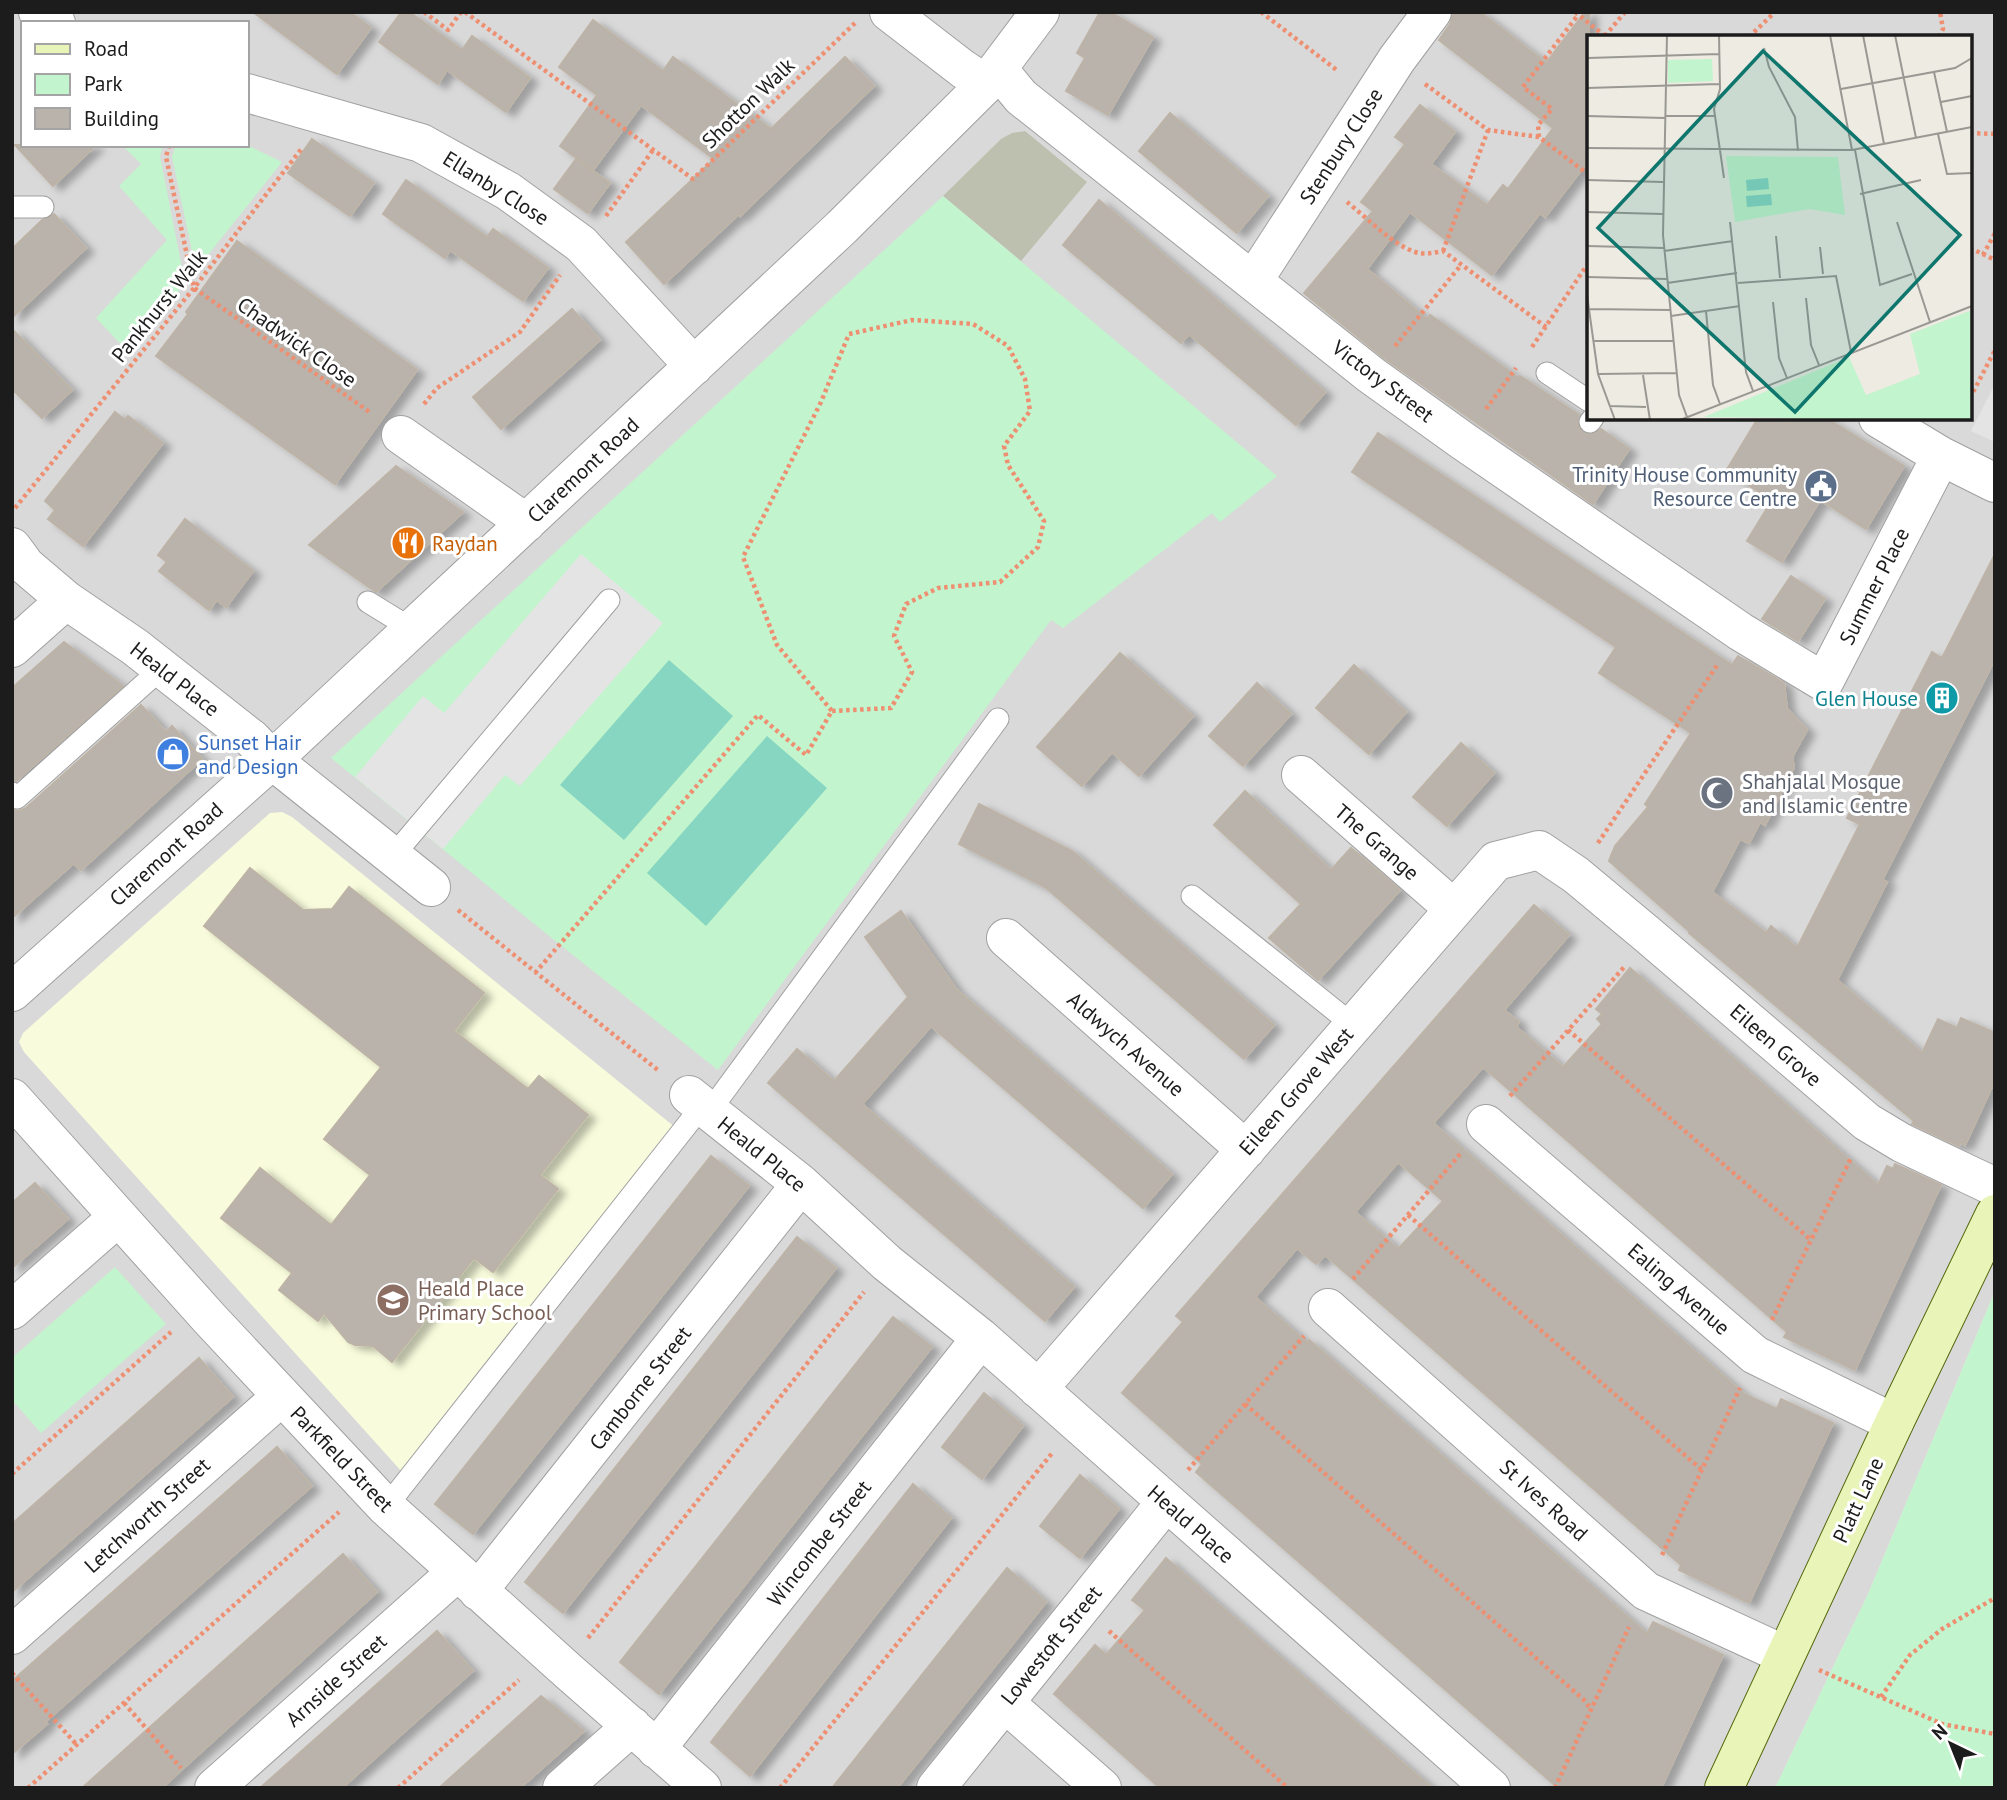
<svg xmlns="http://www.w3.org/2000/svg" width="2007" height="1800" viewBox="0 0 2007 1800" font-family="'PT Sans',sans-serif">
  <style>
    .residential { fill: #dad9d9; fill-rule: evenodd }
    .education { fill: #f8fcdc }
    .construction { fill: #bec0af }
    .park { fill: #c2f4cd }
    .pitch { fill: #86d6c2 }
    .parking { fill: #e4e4e4 }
    .building { fill: #b9b3ac; stroke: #bdb3a6; stroke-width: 2; fill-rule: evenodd; filter: url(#shadow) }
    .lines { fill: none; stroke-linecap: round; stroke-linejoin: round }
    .lane-casing { stroke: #a0a0a0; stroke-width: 23 }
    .street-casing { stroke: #a0a0a0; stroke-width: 40 }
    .secondary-casing { stroke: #52690d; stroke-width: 40 }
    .path { stroke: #ee8f72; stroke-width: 4.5; stroke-dasharray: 3.5 3.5; stroke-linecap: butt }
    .lane { stroke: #fff; stroke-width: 21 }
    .street { stroke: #fff; stroke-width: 38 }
    .secondary { stroke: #e9f4b9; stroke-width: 38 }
    .labels { text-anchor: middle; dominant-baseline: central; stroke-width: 6; stroke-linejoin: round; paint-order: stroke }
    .street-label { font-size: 21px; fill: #1c1c1c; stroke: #fff }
    .service-label { font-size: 21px; fill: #4e5e75; stroke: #fff; text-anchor: end }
    .food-label { font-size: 21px; fill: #c56008; stroke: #fff; text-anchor: start }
    .culture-label { font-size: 21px; fill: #0d838f; stroke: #fff; text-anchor: end }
    .shop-label { font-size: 21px; fill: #366cbe; stroke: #fff; text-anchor: start }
    .worship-label { font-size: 21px; fill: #5b616d; stroke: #fff; text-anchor: start }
    .education-label { font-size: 21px; fill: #785e54; stroke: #fff; text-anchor: start }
    .inset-road { fill: none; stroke: #999893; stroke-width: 2 }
    .view { fill: #0f766e; fill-opacity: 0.15; stroke: #0f766e; stroke-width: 3.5 }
    .inset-edge { fill: none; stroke: #1c1c1c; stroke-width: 3.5 }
  </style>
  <defs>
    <filter id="shadow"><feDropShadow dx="8" dy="4.5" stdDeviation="3.5" flood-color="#0004"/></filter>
  </defs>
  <rect width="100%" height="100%" fill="#edebe2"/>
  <path class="residential" d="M12 12H1995V1291L1868 1594 1775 1788H12ZM23 23H247V145H23ZM1589 37H1970V418H1589Z"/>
  <path class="education" d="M282 812 292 817 676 1128 403 1473 24 1052 19 1042 23 1033 270 813Z"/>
  <path class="construction" d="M1025 131 1087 182 1021 261 943 196 1001 139 1012 133Z"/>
  <path class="park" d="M122 145H163L160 156 185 283 129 353 96 318 167 240 119 186 141 164Z
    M176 145H247L282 162 196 270 172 157Z
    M943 196 1277 476 1220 522 1212 513 1063 628 1051 620 718 1070 559 944 331 758Z
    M115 1267 166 1324 41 1433 12 1400V1358Z
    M1995 1291V1788H1775L1868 1594Z"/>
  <path class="pitch" d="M669 660 733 716 624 840 560 785Z
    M767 736 827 788 706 926 647 873Z"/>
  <path class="parking" d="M1995 384V442L1971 431Z
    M581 554 663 623 520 786 505 775 443 849 355 777 423 696 444 713Z"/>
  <path class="building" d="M253 12H350L371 28 337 74Z
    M1100 12H1110L1153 37 1108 115 1066 91 1085 58 1077 53Z
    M1453 12H1480L1546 63 1585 12H1589V160L1545 217 1540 213 1492 275 1410 212 1367 269 1427 319 1430 315 1519 378 1520 376 1579 415 1578 426 1583 433 1594 434 1601 429 1629 449 1593 504 1384 358 1304 293 1373 211 1361 202 1405 144 1395 137 1420 105 1455 132 1431 164 1487 205 1503 185 1508 189 1553 128 1439 40 1450 24Z
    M400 14H412L462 50 472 36 530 78 506 112 447 70 438 84 379 42Z
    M593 20 663 71 673 57 771 129 845 57 874 86 740 216 739 214 664 284 626 242 714 159 641 105 593 170 560 146 597 95 559 67Z
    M1170 113 1268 196 1237 233 1139 151Z
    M312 139 374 183 350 216 288 173Z
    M15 145H96L53 186Z
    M576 159 610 183 588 213 554 189Z
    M406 180 487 237 493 229 548 268 523 301 450 250 445 258 383 214Z
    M1099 200 1325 392 1296 425 1189 334 1181 343 1063 245Z
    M54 214 86 248 12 318V249L42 220Z
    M237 241 417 370 335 484 156 356 188 314 186 312Z
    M572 309 600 340 501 429 473 397Z
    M12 329 72 390 42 418 12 389Z
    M115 412 125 420 128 416 163 443 83 546 48 519 55 510 45 501Z
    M1758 418H1826L1904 466 1866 529 1820 500 1782 562 1747 541 1772 500 1726 471Z
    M1378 433 1732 665 1738 656 1784 683 1787 709 1807 730 1792 757 1794 767 1765 825 1760 822 1749 843 1740 839 1712 892 1766 933 1771 926 1797 948 1860 824 1847 818 1932 652 1942 658 1995 554V659L1882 880 1887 882 1837 980 1922 1053 1938 1019 1957 1028 1961 1018 1995 1033V1080L1965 1145 1960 1142 1959 1146 1912 1124 1914 1121 1689 933 1690 932 1609 861 1615 846 1648 807 1645 804 1691 733 1599 673 1616 647 1352 472Z
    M396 466 463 512 376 592 309 545Z
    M185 519 253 571 226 607 217 600 209 610 159 571 167 562 158 555Z
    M1791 576 1825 599 1798 641 1762 619Z
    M64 642 123 686 16 781 12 780V688Z
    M1120 653 1193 716 1139 776 1112 752 1082 786 1037 747Z
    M1354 665 1406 712 1369 754 1316 708Z
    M1257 683 1291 714 1243 766 1209 736Z
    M141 705 166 732 172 726 202 759 81 870 74 863 12 918V810L19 811 26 808Z
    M1461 743 1494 773 1447 826 1413 797Z
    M1245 791 1331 870 1351 848 1400 890 1318 980 1269 938 1301 904 1214 825Z
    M979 804 1072 851 1274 1025 1244 1059 1045 887 959 844Z
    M250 868 303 910 332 909 349 887 484 993 454 1031 528 1089 539 1076 588 1115 540 1175 558 1189 493 1272 474 1258 392 1362 373 1346 355 1345 348 1342 324 1313 318 1321 279 1290 292 1273 221 1218 260 1168 331 1225 370 1175 324 1139 381 1067 204 926Z
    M1534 905 1569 935 1504 1010 1519 1022 1516 1027 1563 1067 1602 1024 1597 1019 1602 1014 1596 1009 1630 968 1878 1185 1887 1166 1893 1169 1895 1164 1941 1185 1855 1370 1784 1337 1787 1332 1483 1067 1433 1123 1744 1394 1777 1409 1781 1399 1833 1423 1749 1603 1679 1570 1681 1565 1325 1255 1316 1264 1297 1248 1255 1297 1307 1343 1309 1340 1647 1634 1653 1622 1723 1655 1661 1788H1558L1196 1472 1202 1464 1122 1393 1183 1322 1176 1316ZM1398 1162 1443 1201 1398 1249 1355 1212Z
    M901 911 957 990 1172 1174 1143 1208 931 1026 862 1104 1074 1287 1045 1321 768 1083 797 1049 834 1081 908 997 865 937Z
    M711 1156 749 1186 473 1534 435 1504Z
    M35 1183 68 1219 12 1268V1203Z
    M797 1237 836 1268 563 1613 525 1582Z
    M893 1317 932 1347 659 1694 620 1662Z
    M199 1358 233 1397 12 1592V1524Z
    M984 1393 1023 1426 982 1479 942 1447Z
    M277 1447 312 1486 45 1722 47 1724 12 1754V1681Z
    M1080 1475 1119 1509 1080 1558 1040 1526Z
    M913 1484 951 1518 750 1776 711 1742Z
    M343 1554 377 1592 178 1773 162 1788H82Z
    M1166 1558 1210 1597 1432 1788H1160L1054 1694 1095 1645 1106 1655 1145 1610 1132 1600Z
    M1007 1568 1046 1602 931 1746 897 1788H832Z
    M437 1631 473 1671 404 1732 342 1788H260Z
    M541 1696 584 1731 520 1788H439Z"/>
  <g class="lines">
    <defs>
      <path id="lane" d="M12 207H43
        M1547 373 1589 401
        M1590 422 1593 418
        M368 602 412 629
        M12 793 17 798 162 668
        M393 856 609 600
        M1192 896 1353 1025
        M709 1112 998 719
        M386 1507 702 1106"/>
      <path id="street" d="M38 12 56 23
        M889 12 963 69 986 84
        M998 69 1021 97 1371 375 1463 441 1741 632 1824 682 1941 456
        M247 93 421 143 508 191 581 244 694 366
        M1253 281 1397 59 1432 12
        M1878 418 1941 456 1995 483
        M401 435 526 523
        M12 547 26 566 66 600 135 647 252 739 272 760 431 887
        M12 648 66 600
        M1301 775 1453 908
        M1006 938 1246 1150
        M12 992 272 760 842 227 986 84 1040 12
        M689 1095 801 1184 887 1263 981 1338 1491 1788
        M12 1098 210 1319 386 1507 568 1671 702 1788
        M1486 1124 1755 1355 1894 1423
        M1328 1308 1646 1591 1785 1655
        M12 1310 118 1217
        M1038 1389 1496 861 1539 850 1576 875 1648 935 1867 1122 1902 1143 1995 1187
        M478 1591 801 1184
        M12 1635 282 1396
        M1005 1703 1102 1788
        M656 1749 981 1338
        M214 1788 457 1572
        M562 1788 632 1726
        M936 1788 1166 1502"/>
      <path id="secondary" d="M1724 1788 1894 1423 1995 1214"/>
    </defs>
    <use href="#lane" class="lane-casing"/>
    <use href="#street" class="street-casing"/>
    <use href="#secondary" class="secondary-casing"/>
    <path class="path" d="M424 12 448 30 461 12
      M465 12 693 179 855 23
      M1261 12 1338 71
      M1575 12 1606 37
      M1605 36 1625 12
      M1749 37 1775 12
      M1939 37 1943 29 1940 12
      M1425 84 1488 130 1539 137 1589 175
      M1970 133 1995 134
      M1539 137 1538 125 1552 109 1523 87 1578 15
      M169 145 166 157 194 288 371 413
      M1347 202C1366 217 1393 245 1415 252 1424 255 1433 253 1443 251L1546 327
      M606 216 653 150
      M1970 248 1995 260
      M1443 251 1488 130
      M1983 255 1995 233
      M1395 346 1461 265
      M1532 347 1589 262
      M1970 398 1995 350
      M424 404 437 388 520 332 560 275
      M1486 409 1516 368
      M15 508 194 288 302 148
      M1598 843 1718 664
      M458 910 659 1071
      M535 973 758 715 806 755 832 711 777 645 743 557 821 402 849 334 912 320 973 324 1008 346 1025 379 1030 411 1004 446 1008 465 1044 521 1038 547 1000 582 938 588 906 604 894 636 912 672 891 708 832 711
      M1568 1030 1811 1240
      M1510 1096 1625 966
      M1408 1215 1702 1470
      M1353 1279 1461 1153
      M1772 1320 1851 1158
      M1245 1404 1583 1699 1591 1709
      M1188 1470 1304 1336
      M12 1474 171 1332
      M1662 1555 1740 1388
      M1109 1631 1288 1788
      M588 1638 864 1292
      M1819 1670 1942 1724 1995 1734
      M12 1673 77 1745
      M1881 1697 1910 1655 1942 1629 1995 1598
      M124 1703 181 1768
      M28 1788 339 1512
      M398 1788 519 1680
      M780 1788 1053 1452
      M1555 1788 1629 1627"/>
    <use href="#lane" class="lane"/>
    <use href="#street" class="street"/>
    <use href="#secondary" class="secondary"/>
  </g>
  <defs>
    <symbol id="civic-disc" viewBox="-11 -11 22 22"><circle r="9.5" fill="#5c6f8a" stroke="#fff"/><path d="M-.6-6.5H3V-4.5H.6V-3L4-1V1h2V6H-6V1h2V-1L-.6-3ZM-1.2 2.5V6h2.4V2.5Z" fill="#fff"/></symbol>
    <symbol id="restaurant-disc" viewBox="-11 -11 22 22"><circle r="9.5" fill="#e8710a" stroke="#fff"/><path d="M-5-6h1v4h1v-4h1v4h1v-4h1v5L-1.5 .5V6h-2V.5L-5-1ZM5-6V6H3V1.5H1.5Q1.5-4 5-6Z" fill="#fff"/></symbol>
    <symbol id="building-disc" viewBox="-11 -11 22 22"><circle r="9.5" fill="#0f9aa8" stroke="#fff"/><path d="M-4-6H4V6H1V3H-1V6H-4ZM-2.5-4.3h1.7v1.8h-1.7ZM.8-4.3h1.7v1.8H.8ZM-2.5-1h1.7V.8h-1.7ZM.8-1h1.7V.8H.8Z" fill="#fff"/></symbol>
    <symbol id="shop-disc" viewBox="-11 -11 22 22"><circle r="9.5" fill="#3f7fe0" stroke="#fff"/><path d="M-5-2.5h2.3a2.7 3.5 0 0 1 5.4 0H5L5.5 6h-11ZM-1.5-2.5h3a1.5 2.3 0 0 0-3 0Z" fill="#fff"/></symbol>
    <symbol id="mosque-disc" viewBox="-11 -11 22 22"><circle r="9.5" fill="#6b7280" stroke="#fff"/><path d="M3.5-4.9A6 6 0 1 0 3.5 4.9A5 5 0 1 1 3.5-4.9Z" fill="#fff"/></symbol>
    <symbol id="school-disc" viewBox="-11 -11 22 22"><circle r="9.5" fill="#8d6e63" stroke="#fff"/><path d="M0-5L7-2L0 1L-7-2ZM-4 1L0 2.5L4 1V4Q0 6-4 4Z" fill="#fff"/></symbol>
  </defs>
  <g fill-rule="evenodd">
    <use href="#civic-disc" x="1802" y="467" width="38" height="38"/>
    <use href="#restaurant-disc" x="389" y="524" width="38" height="38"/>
    <use href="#building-disc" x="1923" y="679" width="38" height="38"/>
    <use href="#shop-disc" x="154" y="735" width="38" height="38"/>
    <use href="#mosque-disc" x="1698" y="774" width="38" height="38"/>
    <use href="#school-disc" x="374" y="1281" width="38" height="38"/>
  </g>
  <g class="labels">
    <g class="street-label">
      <text transform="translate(748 103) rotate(-44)">Shotton Walk</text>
      <text transform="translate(1341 146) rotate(-57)">Stenbury Close</text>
      <text transform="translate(496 188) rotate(32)">Ellanby Close</text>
      <text transform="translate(159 306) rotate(-51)">Pankhurst Walk</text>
      <text transform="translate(297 342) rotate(35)">Chadwick Close</text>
      <text transform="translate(1383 381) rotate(37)">Victory Street</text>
      <text transform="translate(583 470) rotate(-43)">Claremont Road</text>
      <text transform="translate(1874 586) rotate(-63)">Summer Place</text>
      <text transform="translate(175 679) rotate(38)">Heald Place</text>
      <text transform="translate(1377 842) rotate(41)">The Grange</text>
      <text transform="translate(166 854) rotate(-42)">Claremont Road</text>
      <text transform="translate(1126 1044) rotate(41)">Aldwych Avenue</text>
      <text transform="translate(1776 1045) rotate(41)">Eileen Grove</text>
      <text transform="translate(1296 1091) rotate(-49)">Eileen Grove West</text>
      <text transform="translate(762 1154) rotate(39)">Heald Place</text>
      <text transform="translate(1679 1289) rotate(41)">Ealing Avenue</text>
      <text transform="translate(640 1388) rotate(-52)">Camborne Street</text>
      <text transform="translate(342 1459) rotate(46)">Parkfield Street</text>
      <text transform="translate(1544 1500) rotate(42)">St Ives Road</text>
      <text transform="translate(1858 1500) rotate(-65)">Platt Lane</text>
      <text transform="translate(147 1515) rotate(-42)">Letchworth Street</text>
      <text transform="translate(1191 1524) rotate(41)">Heald Place</text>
      <text transform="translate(819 1543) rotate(-52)">Wincombe Street</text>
      <text transform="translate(1051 1645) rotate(-51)">Lowestoft Street</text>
      <text transform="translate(336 1680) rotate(-42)">Arnside Street</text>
    </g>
    <g class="service-label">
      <text x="1797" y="474">Trinity House Community<tspan x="1797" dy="24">Resource Centre</tspan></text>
    </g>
    <g class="food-label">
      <text x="432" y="543">Raydan</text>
    </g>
    <g class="culture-label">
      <text x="1918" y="698">Glen House</text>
    </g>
    <g class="shop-label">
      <text x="198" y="742">Sunset Hair<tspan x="198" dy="24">and Design</tspan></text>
    </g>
    <g class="worship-label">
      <text x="1742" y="781">Shahjalal Mosque<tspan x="1742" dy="24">and Islamic Centre</tspan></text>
    </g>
    <g class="education-label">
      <text x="418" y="1288">Heald Place<tspan x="418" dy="24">Primary School</tspan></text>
    </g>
  </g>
  <g transform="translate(1587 35)">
    <rect width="385" height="385" fill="#edebe2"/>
    <path d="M125 24 126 46 81 48V25ZM139 121 251 122 258 180 222 174 148 187ZM385 275V385L117 382 262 322 279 360 333 339 323 299Z" fill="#c2f4cd"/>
    <path d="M181 143 182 154 160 156 159 145ZM184 159 185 170 160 172 159 161Z" fill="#86d6c2"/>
    <path class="inset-road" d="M80 0 76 200 92 360 100 382M132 0 133 54 127 74 137 143M243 0 265 115M276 0 297 109M308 0 329 103M177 13 182 32 208 82 211 116M1 23 132 19M347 37 360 97M0 40V0M0 53 132 49M254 54 368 33 385 23M354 67 385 61M0 81 78 83M78 81H127M351 99 360 139 385 138M0 113 265 115 385 92M268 115 293 250 325 239M0 145 76 147M273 159 334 145M0 177 76 179M143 187 159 337 166 356M310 187 343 287M189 201 193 243M0 211 77 213M233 212 236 239M77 216 146 206M0 242 80 244M80 248 150 238M151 248 249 241 264 317M0 260 11 339 28 385M219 263 224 310 232 330M186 267 192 323 200 343M2 274 83 275M119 276 126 350 133 369M84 281 153 271M7 306H87M11 339 90 338M56 340 63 385M22 371 59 372M93 385 385 271"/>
    <path class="view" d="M176 16 373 200 208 377 11 193Z"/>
    <rect width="385" height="385" class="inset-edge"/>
  </g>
  <rect width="2007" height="1800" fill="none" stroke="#1c1c1c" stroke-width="28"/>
  <rect x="21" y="21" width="228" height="126" fill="#ffffff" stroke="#a4a4a4" stroke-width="2"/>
  <rect x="35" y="44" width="35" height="10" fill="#e9f4b9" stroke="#a4a4a4" stroke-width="2"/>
  <text x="84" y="56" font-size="21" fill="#1c1c1c">Road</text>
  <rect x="35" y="74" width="35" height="21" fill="#c2f4cd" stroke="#a4a4a4" stroke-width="2"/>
  <text x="84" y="91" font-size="21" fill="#1c1c1c">Park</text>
  <rect x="35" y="108" width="35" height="21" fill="#b9b3ac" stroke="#a4a4a4" stroke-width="2"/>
  <text x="84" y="126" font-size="21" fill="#1c1c1c">Building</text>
  <g transform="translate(1951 1744) rotate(317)" stroke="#ffffff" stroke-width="5" paint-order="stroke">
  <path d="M0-5L12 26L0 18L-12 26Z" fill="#1c1c1c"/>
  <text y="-10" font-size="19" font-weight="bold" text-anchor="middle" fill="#1c1c1c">N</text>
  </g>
</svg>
